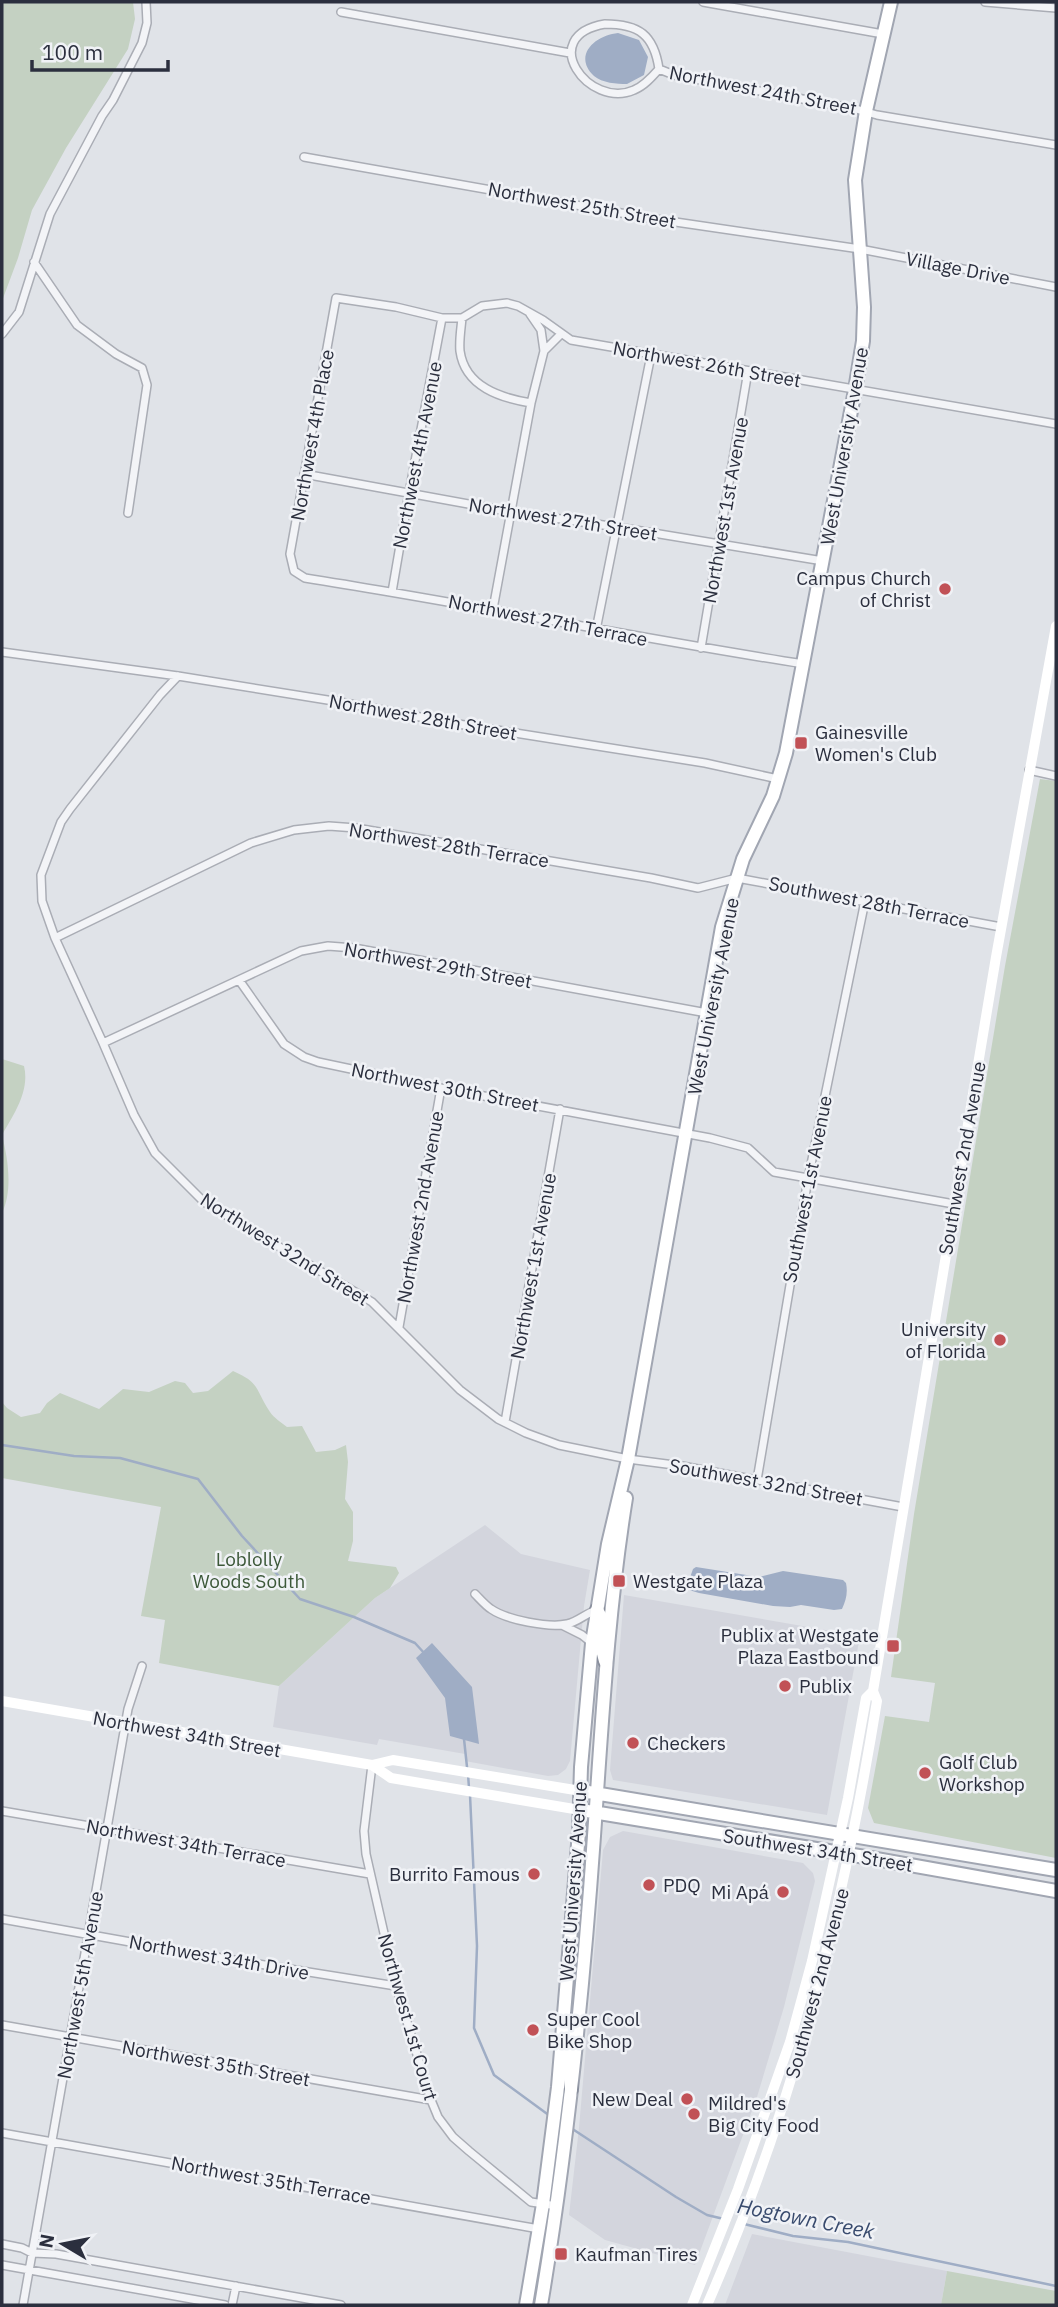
<svg xmlns="http://www.w3.org/2000/svg" width="1058" height="2307" viewBox="0 0 1058 2307" font-family="'IBM Plex Sans',sans-serif">
  <style>
    .built { fill: #d3d5dd }
    .green { fill: #c4d1c2 }
    .water { fill: #9fadc5 }
    .lines { fill: none; stroke-linecap: round; stroke-linejoin: round }
    .stream { stroke: #9fadc5; stroke-width: 2.5 }
    .minor-casing { stroke: #aaadb5; stroke-width: 10 }
    .primary-casing { stroke: #a1a6b2; stroke-width: 16 }
    .trunk-casing { stroke: #898f9d; stroke-width: 16 }
    .minor { stroke: #f3f4f7; stroke-width: 7 }
    .secondary { stroke: #fff; stroke-width: 10 }
    .primary { stroke: #fff; stroke-width: 12 }
    .trunk { stroke: #fff; stroke-width: 12 }
    .poi-dot { fill: #c15156; stroke: #f0f2f6; stroke-width: 2.5 }
    .labels { text-anchor: middle; dominant-baseline: central; stroke-width: 5; stroke-linejoin: round; paint-order: stroke }
    .street-label { font-size: 19px; fill: #2b2f3e; stroke: #f0f2f6 }
    .poi-label { font-size: 19px; fill: #2b2f3e; stroke: #f0f2f6; text-anchor: start }
    .park-label { font-size: 19px; fill: #3c5839; stroke: #f0f2f6 }
    .water-label { font-size: 21px; font-style: italic; fill: #394b6e; stroke: #f0f2f6 }
  </style>
  <rect width="100%" height="100%" fill="#e0e3e8"/>
  <path class="built" d="M485 1525 521 1554 590 1570 584 1606 570 1761 566 1769 558 1775 548 1776 465 1761V1754L379 1739 377 1745 273 1727 279 1686 375 1598Z
    M624 1595 860 1636 827 1815 613 1780 610 1770Z
    M623 1831 803 1863 813 1873 815 1881 784 2007 757 2097 695 2265 605 2240 569 2215 579 2128 603 1850 610 1837Z
    M752 2234 947 2271 941 2305H725Z"/>
  <path class="green" d="M2 2H133L135 19 128 49 66 148 32 210 18 258 2 301Z
    M1040 779 1056 781V1858L874 1823 868 1808 885 1716 929 1722 935 1683 891 1677 914 1514 1005 966Z
    M2 1059 24 1066C30 1091 14 1114 2 1135 8 1159 13 1190 2 1213Z
    M233 1371C261 1383 255 1390 270 1412 274 1418 281 1422 287 1427L302 1426 316 1452 335 1450 346 1445 348 1462 345 1499 353 1512V1541L348 1561 396 1567 399 1573 390 1588 375 1598 279 1686 159 1663 165 1620 141 1616 161 1507 2 1478V1402L7 1408 21 1417 40 1413 47 1403 60 1393 99 1409 123 1389 149 1392 175 1381 185 1383 193 1393 208 1391Z
    M947 2271 1056 2291V2305H941Z"/>
  <path class="water" d="M618 33 639 40 648 57 644 75 627 84C617 84 602 83 594 76 572 55 596 35 618 33Z
    M696 1567 759 1577 783 1571 843 1580 846 1583C848 1593 846 1600 842 1609L834 1610 801 1605 790 1607 773 1606 699 1593 689 1590 687 1586 693 1569Z
    M432 1643 472 1687 479 1744 450 1736 445 1698 416 1658Z"/>
  <g class="lines">
    <path class="stream" d="M2 1445 74 1456 120 1458 198 1479 242 1536 300 1599 354 1617 415 1643 425 1654
      M464 1739 467 1767
      M468 1774 469 1788
      M470 1795 477 1946 474 2028 494 2075 550 2116
      M571 2128 676 2197 707 2215 724 2219
      M744 2224 793 2236 848 2242 1056 2286"/>
    <defs>
      <path id="minor" d="M703 2 883 34
        M985 2 1056 8
        M341 12 570 53
        M605 24C639 24 654 35 659 69 652 77 644 86 634 90 589 110 535 36 605 24Z
        M659 69 674 75 856 109 877 115 1056 145
        M304 157 655 219 860 249 1056 287
        M34 262 77 325 116 354 142 368 147 385 128 513
        M462 318C461 329 459 340 460 351 465 387 501 398 531 403
        M2 334 19 312 50 214 102 116 113 100 142 43 147 23 146 2
        M544 351 561 334
        M304 474 512 512 617 527 823 561
        M392 592 409 493 442 318
        M493 609 531 403 544 351 541 330 530 314
        M596 630 651 355
        M701 648 748 371
        M2 652 178 676 340 702 452 723 705 763 778 779
        M804 664C637 638 471 604 305 578L294 571 290 554 336 298 396 307 442 318H462L482 306 507 303 518 306 543 320 571 340 1056 424
        M178 676 160 695 70 809 61 822 41 875 42 901 55 938 103 1043 134 1115 155 1153 204 1202 372 1302 460 1390 498 1419 526 1433 559 1445 628 1459 682 1466 903 1507
        M1029 770 1056 776
        M55 938 251 843 294 830 329 826 356 828 651 878 698 888 737 878 1001 927
        M239 980 284 1044 304 1057 318 1062 441 1088 710 1138 748 1148 774 1172 954 1204
        M103 1043 301 951 328 946 354 948 707 1013
        M399 1327 441 1088
        M505 1422 560 1109
        M757 1480 808 1179 865 901
        M475 1594C480 1599 486 1606 491 1609 507 1620 549 1628 567 1624 578 1622 586 1613 597 1610
        M562 1625 582 1635 592 1643
        M372 1765 364 1831 366 1854 396 1986 431 2100 438 2117 453 2137 469 2151 531 2202 557 2206
        M2 1811 370 1874
        M2 1919 203 1955 396 1986
        M2 2025 431 2100
        M2 2133 539 2229
        M2 2244 22 2248 32 2253 56 2254 341 2305
        M2 2265 225 2305
        M23 2305 128 1709 142 1666
        M232 2305 236 2286"/>
      <path id="primary" d="M588 1792 1056 1870
        M587 1811 865 1857 1056 1891
        M526 2305 543 2204 558 2087 579 1832 581 1767 592 1643 608 1544 628 1459 722 927 743 859 773 796 786 753 855 390 863 341 864 307 855 180 866 111 891 2
        M541 2305C567 2150 583 1993 594 1836 602 1722 608 1610 626 1498"/>
      <path id="trunk" d="M597 1610 604 1622 601 1646 605 1661
        M563 2018 568 2020 570 2027 568 2060 571 2089"/>
    </defs>
    <use href="#minor" class="minor-casing"/>
    <use href="#primary" class="primary-casing"/>
    <use href="#trunk" class="trunk-casing"/>
    <use href="#minor" class="minor"/>
    <path class="secondary" d="M2 1701 372 1765 393 1760 581 1791
      M372 1765 391 1778 580 1810
      M692 2305 738 2189 790 2042 812 1961 848 1798 866 1698 873 1691 996 957 1056 626
      M707 2305C793 2110 843 1911 877 1701L873 1691"/>
    <use href="#primary" class="primary"/>
    <use href="#trunk" class="trunk"/>
  </g>
  <g class="poi-dot">
    <circle cx="945" cy="589" r="7"/>
    <rect x="794" y="736" width="14" height="14" rx="3.5"/>
    <circle cx="1000" cy="1340" r="7"/>
    <rect x="612" y="1574" width="14" height="14" rx="3.5"/>
    <rect x="886" y="1639" width="14" height="14" rx="3.5"/>
    <circle cx="785" cy="1686" r="7"/>
    <circle cx="633" cy="1743" r="7"/>
    <circle cx="925" cy="1773" r="7"/>
    <circle cx="534" cy="1874" r="7"/>
    <circle cx="649" cy="1885" r="7"/>
    <circle cx="783" cy="1892" r="7"/>
    <circle cx="533" cy="2030" r="7"/>
    <circle cx="687" cy="2099" r="7"/>
    <circle cx="694" cy="2114" r="7"/>
    <rect x="554" y="2247" width="14" height="14" rx="3.5"/>
  </g>
  <g class="labels">
    <g class="street-label">
      <text transform="translate(763 90) rotate(11)">Northwest 24th Street</text>
      <text transform="translate(582 205) rotate(10)">Northwest 25th Street</text>
      <text transform="translate(958 268) rotate(11)">Village Drive</text>
      <text transform="translate(707 364) rotate(10)">Northwest 26th Street</text>
      <text transform="translate(312 435) rotate(-80)">Northwest 4th Place</text>
      <text transform="translate(844 446) rotate(-80)">West University Avenue</text>
      <text transform="translate(417 455) rotate(-79)">Northwest 4th Avenue</text>
      <text transform="translate(725 510) rotate(-80)">Northwest 1st Avenue</text>
      <text transform="translate(563 519) rotate(9)">Northwest 27th Street</text>
      <text transform="translate(548 620) rotate(11)">Northwest 27th Terrace</text>
      <text transform="translate(423 717) rotate(10)">Northwest 28th Street</text>
      <text transform="translate(449 845) rotate(9)">Northwest 28th Terrace</text>
      <text transform="translate(869 902) rotate(11)">Southwest 28th Terrace</text>
      <text transform="translate(438 965) rotate(10)">Northwest 29th Street</text>
      <text transform="translate(713 996) rotate(-79)">West University Avenue</text>
      <text transform="translate(445 1087) rotate(11)">Northwest 30th Street</text>
      <text transform="translate(962 1158) rotate(-80)">Southwest 2nd Avenue</text>
      <text transform="translate(807 1189) rotate(-79)">Southwest 1st Avenue</text>
      <text transform="translate(420 1207) rotate(-80)">Northwest 2nd Avenue</text>
      <text transform="translate(285 1249) rotate(32)">Northwest 32nd Street</text>
      <text transform="translate(533 1266) rotate(-80)">Northwest 1st Avenue</text>
      <text transform="translate(766 1482) rotate(10)">Southwest 32nd Street</text>
      <text transform="translate(187 1734) rotate(10)">Northwest 34th Street</text>
      <text transform="translate(186 1843) rotate(10)">Northwest 34th Terrace</text>
      <text transform="translate(818 1850) rotate(9)">Southwest 34th Street</text>
      <text transform="translate(573 1881) rotate(-86)">West University Avenue</text>
      <text transform="translate(219 1957) rotate(10)">Northwest 34th Drive</text>
      <text transform="translate(817 1983) rotate(-75)">Southwest 2nd Avenue</text>
      <text transform="translate(80 1985) rotate(-80)">Northwest 5th Avenue</text>
      <text transform="translate(408 2017) rotate(74)">Northwest 1st Court</text>
      <text transform="translate(216 2063) rotate(10)">Northwest 35th Street</text>
      <text transform="translate(271 2180) rotate(10)">Northwest 35th Terrace</text>
    </g>
    <g class="poi-label">
      <text x="931" y="578" text-anchor="end">Campus Church<tspan x="931" dy="22">of Christ</tspan></text>
      <text x="815" y="732">Gainesville<tspan x="815" dy="22">Women's Club</tspan></text>
      <text x="986" y="1329" text-anchor="end">University<tspan x="986" dy="22">of Florida</tspan></text>
      <text x="633" y="1581">Westgate Plaza</text>
      <text x="879" y="1635" text-anchor="end">Publix at Westgate<tspan x="879" dy="22">Plaza Eastbound</tspan></text>
      <text x="799" y="1686">Publix</text>
      <text x="647" y="1743">Checkers</text>
      <text x="939" y="1762">Golf Club<tspan x="939" dy="22">Workshop</tspan></text>
      <text x="520" y="1874" text-anchor="end">Burrito Famous</text>
      <text x="663" y="1885">PDQ</text>
      <text x="769" y="1892" text-anchor="end">Mi Apá</text>
      <text x="547" y="2019">Super Cool<tspan x="547" dy="22">Bike Shop</tspan></text>
      <text x="673" y="2099" text-anchor="end">New Deal</text>
      <text x="708" y="2103">Mildred's<tspan x="708" dy="22">Big City Food</tspan></text>
      <text x="575" y="2254">Kaufman Tires</text>
    </g>
    <g class="park-label">
      <text x="249" y="1559">Loblolly<tspan x="249" dy="22">Woods South</tspan></text>
    </g>
    <g class="water-label">
      <text transform="translate(806 2218) rotate(11)">Hogtown Creek</text>
    </g>
  </g>
  <rect width="1058" height="2307" fill="none" stroke="#2b2f3e" stroke-width="7"/>
  <g transform="translate(63 2244) rotate(280)" stroke="#f0f2f6" stroke-width="5" paint-order="stroke">
  <path d="M0-5L12 26L0 18L-12 26Z" fill="#2b2f3e"/>
  <text y="-10" font-size="19" font-weight="bold" text-anchor="middle" fill="#2b2f3e">N</text>
  </g>
  <path d="M32 60v10h136v-10" fill="none" stroke="#2b2f3e" stroke-width="3.5"/>
  <text x="42" y="60" font-size="21" fill="#2b2f3e" stroke="#f0f2f6" stroke-width="5" paint-order="stroke">100 m</text>
</svg>
